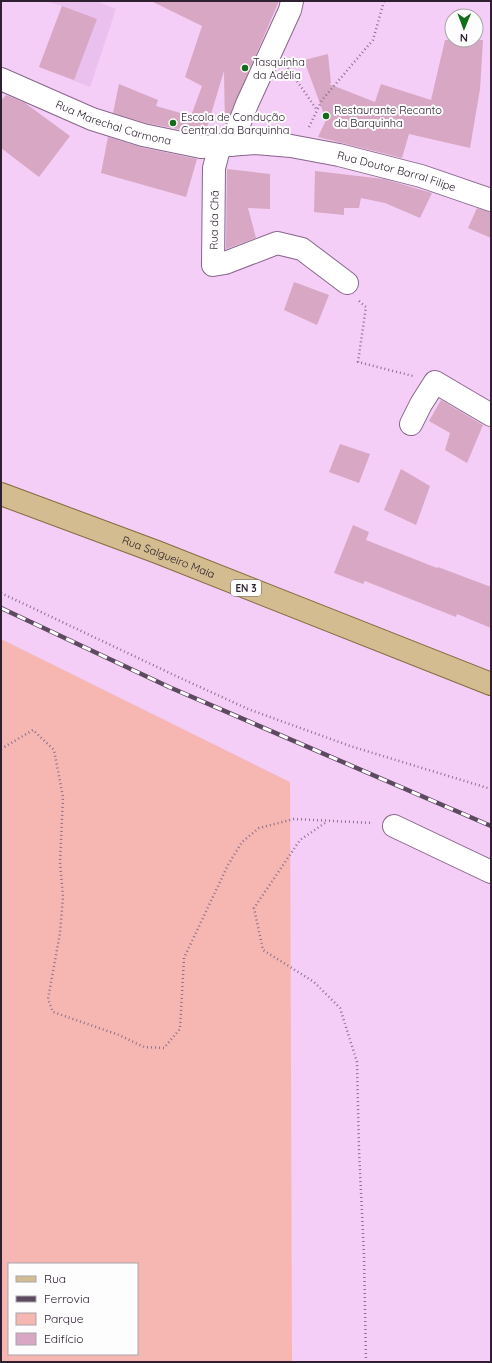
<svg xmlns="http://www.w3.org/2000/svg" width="492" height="1363" viewBox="0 0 492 1363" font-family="Quicksand,sans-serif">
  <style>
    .built { fill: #eac0ee }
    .green { fill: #f6b7b2; fill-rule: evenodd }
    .building { fill: #d8a7c3 }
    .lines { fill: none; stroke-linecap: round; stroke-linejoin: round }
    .minor-casing { stroke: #88668b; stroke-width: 24 }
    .major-casing { stroke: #86693d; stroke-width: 24 }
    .path { stroke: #8a718c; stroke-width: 2.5; stroke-dasharray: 1 3; stroke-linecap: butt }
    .minor { stroke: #fff; stroke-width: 22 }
    .major { stroke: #d3bc8f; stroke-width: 22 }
    .rail-casing { stroke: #5e4a60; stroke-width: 4.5 }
    .rail { stroke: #fdfdfd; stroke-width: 3; stroke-dasharray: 9; stroke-linecap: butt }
    .poi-dot { fill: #126d19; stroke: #fdfdfd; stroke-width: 1.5 }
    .labels { text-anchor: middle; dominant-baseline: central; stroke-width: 4; stroke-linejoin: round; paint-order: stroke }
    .shield { fill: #fdfdfd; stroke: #6c626e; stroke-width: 1 }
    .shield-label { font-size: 10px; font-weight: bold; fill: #2e2030 }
    .poi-label { font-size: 11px; fill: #2e2030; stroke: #fdfdfd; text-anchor: start }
    .street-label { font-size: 11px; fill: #2e2030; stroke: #fdfdfd }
  </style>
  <rect width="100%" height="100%" fill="#f4cef7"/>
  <path class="built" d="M44 1H96L116 9 90 87 39 67 62 6Z"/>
  <path class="green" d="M1 639 290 782 292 1362H1ZM9 1264H137V1354H9Z"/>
  <path class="building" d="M151 1H279L225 127 224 71 205 134 146 123 113 113 119 84 158 100 156 106 191 116 202 86 185 77 202 26Z
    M62 6 97 19 74 80 39 67Z
    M445 40H483L480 89 470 148 409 134 402 158 318 137 326 120 304 60 328 54 331 83 329 84 375 102 381 84 431 100Z
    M6 95 25 103 70 136 39 177 1 148V101Z
    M108 137 140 147 197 159 186 197 101 173Z
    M227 169 270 174V209L248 208 256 238 226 249Z
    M315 171 384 179 432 193 420 218 385 203 361 198 359 208H344V215L314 212Z
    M477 208 491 212V238L468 228Z
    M294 282 329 295 317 325 284 310Z
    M441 400 483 425 467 463 445 450 450 433 429 421Z
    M340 444 370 454 359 483 329 472Z
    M401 469 430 486 416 525 384 510Z
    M353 525 369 532 366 540 437 568 438 567 491 587V628L457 614 456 617 365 581 363 584 334 573Z"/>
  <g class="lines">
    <defs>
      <g id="minor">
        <path id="s1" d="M1 79 92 119 143 135 201 147 256 143 291 146 339 155 421 176 491 200"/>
        <path d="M220 145 214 168 213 265 225 263 277 243 302 249 347 283"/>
        <path d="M231 145 247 104 290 10 292 1"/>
        <path d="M411 424 421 404 435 382 491 415"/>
        <path d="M394 826 491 872"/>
      </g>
      <g id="major">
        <path id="s2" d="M1 494 157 552 491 684"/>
      </g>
    </defs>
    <use href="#minor" class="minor-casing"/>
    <use href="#major" class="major-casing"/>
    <path class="path" d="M288 68 317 110
      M309 127 322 100 373 40 384 1
      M359 301 366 307 358 362 413 376
      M1 593 176 676 248 709 350 746 491 789
      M1 749 33 730 54 750 63 797 60 862 63 897 60 933 48 999 53 1012 119 1035 144 1047 164 1048 180 1029 184 958 228 865 242 842 259 828 294 819 373 823
      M325 823 300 840 254 908 263 950 314 982 340 1008 357 1062 359 1150 364 1255 366 1362"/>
    <use href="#minor" class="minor"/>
    <use href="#major" class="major"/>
    <defs>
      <path id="rail" d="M1 608 169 687 491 826"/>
    </defs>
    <use href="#rail" class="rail-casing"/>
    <use href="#rail" class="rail"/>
  </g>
  <g class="poi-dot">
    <circle cx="245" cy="68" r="4"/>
    <circle cx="326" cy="116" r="4"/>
    <circle cx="173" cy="123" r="4"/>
  </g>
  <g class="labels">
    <rect class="shield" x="231" y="580" width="30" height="16" rx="3"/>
    <g class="shield-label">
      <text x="246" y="588">EN 3</text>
    </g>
    <g class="poi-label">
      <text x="253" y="62">Tasquinha<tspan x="253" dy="13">da Adélia</tspan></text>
      <text x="334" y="110">Restaurante Recanto<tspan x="334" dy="13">da Barquinha</tspan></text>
      <text x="181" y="117">Escola de Condução<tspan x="181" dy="13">Central da Barquinha</tspan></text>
    </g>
    <g class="street-label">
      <text stroke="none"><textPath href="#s1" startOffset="121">Rua Marechal Carmona</textPath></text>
      <text stroke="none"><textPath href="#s1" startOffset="411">Rua Doutor Barral Filipe</textPath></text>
      <text transform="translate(214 220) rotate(-89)">Rua da Chã</text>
      <text stroke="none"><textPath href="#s2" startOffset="179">Rua Salgueiro Maia</textPath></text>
    </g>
  </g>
  <rect width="492" height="1363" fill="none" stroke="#2e2030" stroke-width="4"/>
  <rect x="8" y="1263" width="130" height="92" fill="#fdfdfd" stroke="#aaa5ab"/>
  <rect x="16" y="1276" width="20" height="6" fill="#d3bc8f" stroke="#aaa5ab"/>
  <text x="44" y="1283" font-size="12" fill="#2e2030">Rua</text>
  <rect x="16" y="1296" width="20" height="6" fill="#5e4a60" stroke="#aaa5ab"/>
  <text x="44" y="1303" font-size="12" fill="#2e2030">Ferrovia</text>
  <rect x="16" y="1313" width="20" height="12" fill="#f6b7b2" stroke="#aaa5ab"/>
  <text x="44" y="1323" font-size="12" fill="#2e2030">Parque</text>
  <rect x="16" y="1333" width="20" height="12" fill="#d8a7c3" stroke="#aaa5ab"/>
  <text x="44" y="1343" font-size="12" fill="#2e2030">Edifício</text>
  <g transform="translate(464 28) rotate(181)"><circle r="19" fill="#fdfdfd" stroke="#aaa5ab"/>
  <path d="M0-3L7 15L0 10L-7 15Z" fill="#126d19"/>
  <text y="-6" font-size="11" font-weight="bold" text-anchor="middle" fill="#2e2030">N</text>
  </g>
</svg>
